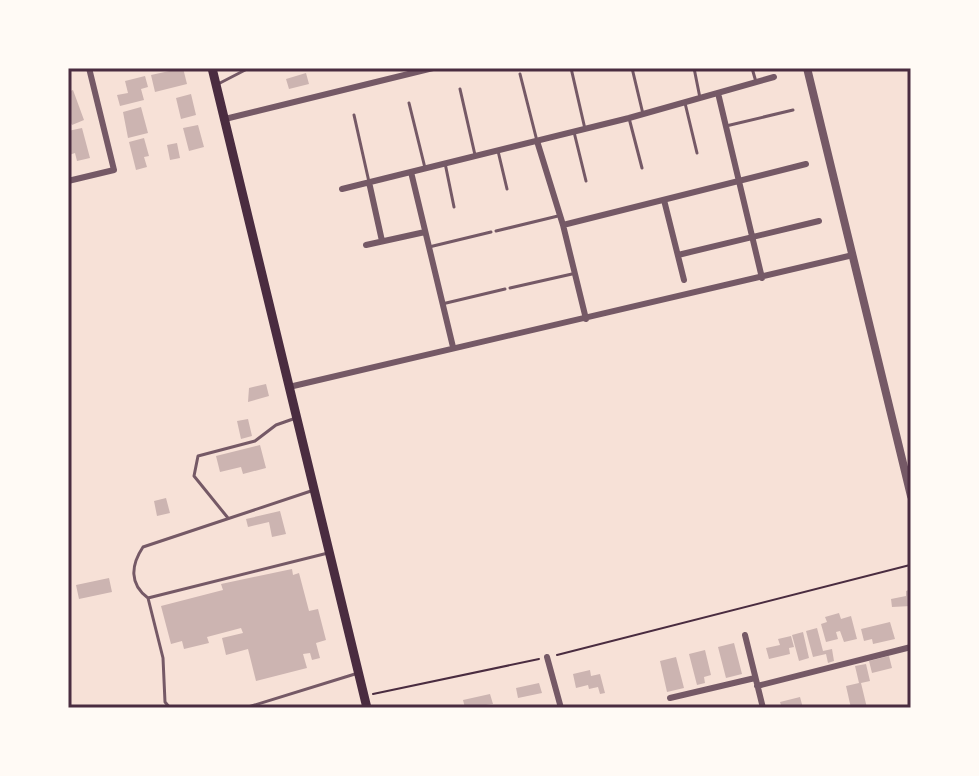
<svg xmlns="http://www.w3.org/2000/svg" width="979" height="776" viewBox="0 0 979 776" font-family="Cabin,sans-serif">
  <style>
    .building { fill: #ccb4b1 }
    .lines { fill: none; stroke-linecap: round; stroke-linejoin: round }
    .path { stroke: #4a2c40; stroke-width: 2 }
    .service { stroke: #755966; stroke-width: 3 }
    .minor { stroke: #755966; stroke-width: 6 }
    .tertiary { stroke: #755966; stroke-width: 8 }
    .secondary { stroke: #4a2c40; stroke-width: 9 }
    .neatline { fill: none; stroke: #4a2c40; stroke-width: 3 }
  </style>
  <rect width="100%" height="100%" fill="#f7e1d7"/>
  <path class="building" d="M183 68 187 84 155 92 151 75Z
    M306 73 309 84 289 89 286 79Z
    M145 76 148 87 141 89 144 100 120 106 117 95 128 93 125 81Z
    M73 90 84 120 72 125 68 118V92Z
    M191 94 196 115 181 119 176 98Z
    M141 107 148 133 128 138 123 112Z
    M198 125 204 147 189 151 183 128Z
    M82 128 90 158 77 161 75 153 69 155 68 131Z
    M144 138 149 156 144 157 147 167 136 170 129 142Z
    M177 143 180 158 170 160 167 145Z
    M266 384 269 396 248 402 249 388Z
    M248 419 252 436 241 439 237 421Z
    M260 445 266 468 243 474 241 467 220 472 216 456Z
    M166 498 170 513 157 516 154 501Z
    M280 511 286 534 272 537 269 522 248 527 246 519Z
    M292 569 293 575 299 573 309 611 318 609 326 640 316 643 320 658 312 660 310 653 303 654 307 668 256 681 248 649 226 655 222 638 243 633 241 628 207 637 209 643 184 649 182 641 171 644 161 606 223 590 221 584Z
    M109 578 112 592 79 599 76 585Z
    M911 589V606L892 607 891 599 906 596V591Z
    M839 613 841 619 851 616 857 639 844 642 840 631 836 632 838 639 826 642 821 624 827 622 825 617Z
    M890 622 895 639 873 644 872 639 864 641 861 629Z
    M817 628 823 651 832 649 834 661 828 663 826 654 813 657 806 631Z
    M803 632 809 658 799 661 792 635Z
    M791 636 794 647 789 648 790 654 769 659 766 648 780 645 778 639Z
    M734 643 742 674 726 678 718 647Z
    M705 650 711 675 704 677 705 683 697 685 689 654Z
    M889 656 892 668 872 673 869 661Z
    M676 657 684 688 667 692 660 661Z
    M866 664 870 681 861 683 867 708H851L846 686 859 683 855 666Z
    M590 670 591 676 600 674 605 693 600 694 598 687 589 689 588 685 576 688 573 674Z
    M539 683 542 693 518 698 516 688Z
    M490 694 493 704 465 708 463 700Z
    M800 697 803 708H782L780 702Z"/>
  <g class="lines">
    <path class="path" d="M557 655 910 565
      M373 694 539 659"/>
    <path class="service" d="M571 68 585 129
      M632 68 643 114
      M694 68 700 98
      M752 68 756 82
      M520 74 537 141
      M220 83 249 68
      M460 89 475 155
      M409 103 425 168
      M685 103 697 153
      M354 115 369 182
      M629 118 642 168
      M726 126 793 110
      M574 132 586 181
      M498 151 507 189
      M445 163 454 207
      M496 231 558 216
      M429 247 491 232
      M510 288 572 274
      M442 304 505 289
      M228 518 194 476 198 456 255 441 276 425 293 419
      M148 598C129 584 131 565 143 547L311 491
      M170 708 165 702 163 658 148 598 328 553
      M245 708 355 674"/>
    <path class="minor" d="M718 93 762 278
      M225 119 433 68
      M537 141 563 225 586 319
      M411 172 453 347
      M68 181 114 170 89 68
      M369 182 382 241
      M342 189 629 118 774 77
      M664 200 684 280
      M563 225 806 164
      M366 245 425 232
      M678 255 819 221
      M289 387 853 255
      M745 635 763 708
      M547 657 561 708
      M757 686 911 647
      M670 698 755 678"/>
    <path class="tertiary" d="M807 68 911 496"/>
    <path class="secondary" d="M212 68 367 708"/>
  </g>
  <rect width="979" height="776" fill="none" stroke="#fffaf5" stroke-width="140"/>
  <rect x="70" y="70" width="839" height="636" class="neatline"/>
</svg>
